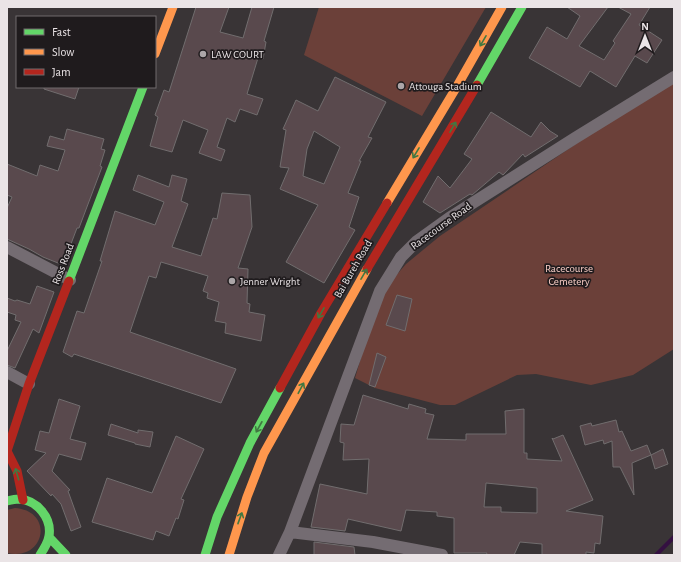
<svg xmlns="http://www.w3.org/2000/svg" width="681" height="562" viewBox="0 0 681 562" font-family="'Alegreya Sans',sans-serif">
  <style>
    .green { fill: #6b4039 }
    .lines { fill: none; stroke-linecap: round; stroke-linejoin: round }
    .stream { stroke: #341041; stroke-width: 4 }
    .building { fill: #59494d; stroke: #716d6e; fill-rule: evenodd }
    .street { stroke: #746c72; stroke-width: 12 }
    .fast { stroke: #63d668; stroke-width: 9 }
    .slow { stroke: #ff974d; stroke-width: 9 }
    .jam { stroke: #b3261e; stroke-width: 9 }
    .oneway { stroke: #417842 }
    .poi-dot { fill: #aca6a8; stroke: #1f1b1d; stroke-width: 1.5 }
    .labels { text-anchor: middle; dominant-baseline: central; stroke-width: 3.5; stroke-linejoin: round; paint-order: stroke }
    .poi-label { font-size: 11px; fill: #eae4e6; stroke: #1f1b1d; text-anchor: start }
    .street-label { font-size: 11px; fill: #eae4e6; stroke: #1f1b1d }
    .park-label { font-size: 11px; fill: #fbcfc7; stroke: #1f1b1d }
  </style>
  <rect width="100%" height="100%" fill="#393436"/>
  <path class="green" d="M319 7H486L422 116 304 55Z
    M674 75V349L633 375 591 385 536 374 517 375 455 405H440L375 388 355 378 380 294 406 264 440 236 573 146Z
    M15 508C55 511 45 562 7 553V510Z"/>
  <g class="lines">
    <path class="stream" d="M656 555 674 537"/>
  </g>
  <path class="building" d="M196 7H229L220 32 243 38 252 7H274L264 41 266 42 263 59 258 58 247 94 263 99 257 115 240 109 235 122 227 118 217 147 225 150 221 161 199 153 208 130 183 120 172 152 150 146 158 117 155 115 164 90 169 92Z
    M567 7H608L579 46 604 60 615 43 613 41 631 14 618 7H650L639 25 662 40 647 63 635 56 616 87 590 71 580 87 529 58 547 27 567 39 580 16Z
    M335 77 386 102 368 137 372 138 359 161H361L348 193 359 197 349 227 355 230 324 283 286 262 318 205 280 189 289 168 280 167 286 130 283 129 296 100 318 111ZM314 131 340 147 324 184 303 176 307 149Z
    M44 87H79L75 99 44 89Z
    M491 112 531 137 541 122 550 131 558 136 525 157 523 154 503 175 499 172 472 195 470 194 440 213 423 202 438 176 450 188 472 159 464 154Z
    M67 129 104 139 101 149 105 150 100 166 102 167 79 228H77L63 265 43 257 29 249 7 239V208L12 197 7 195V164L37 176 40 165 58 171 65 150 47 146 50 136 64 140Z
    M138 175 169 187 172 175 187 179 181 201 188 204 172 247 201 256 213 218 217 219 222 193 250 195 252 227 238 268 248 269 247 303 250 304 249 312 265 315 261 341 225 333 226 323 215 321 219 302 207 298 208 293 203 291 208 276 161 262 156 278 149 276 130 332 236 369 221 403 74 354 72 357 63 352 77 311 84 313 102 261H100L115 211 155 225 164 202 133 190Z
    M37 286 54 292 39 333 33 329 15 368 7 365V351L21 322 15 320 16 315 7 312V298L15 301 17 300 30 304Z
    M397 295 412 299 405 331 386 325Z
    M377 353 386 357 375 387 369 385Z
    M363 395 408 409 409 404 426 409 425 413 434 415 427 439 466 440V434H506L505 411 524 409V453H527V459L562 461 552 438 553 439 563 435 593 500 566 511 603 516 600 544 595 543 594 553 586 552V555H542V544L520 542 514 555H486L487 553H454V518L437 516V512L406 510 401 531 348 519 345 531 311 527 320 484 367 494 369 459 343 460 344 443 340 442 341 424 354 425ZM486 483 537 488V513L501 512V507H484Z
    M59 399 80 406 70 439 86 443 81 460 59 454 52 471 70 490 68 491 81 527 71 531 61 504 52 494 51 496 27 471 46 453 35 450 40 431 49 433Z
    M616 420 619 432 622 431 631 451 647 445 651 455 632 463 634 495 620 467H613L612 441 604 444 603 440 585 445 580 426 591 423 592 426Z
    M111 424 138 433V430L153 432 150 447 135 444V443L108 435Z
    M176 436 204 449 181 499 184 500 178 519 176 518 169 536 156 531 153 540 92 522 107 478 152 493Z
    M663 449 668 464 655 469 651 455Z
    M314 542 354 547 355 555H314Z"/>
  <g class="lines">
    <path class="street" d="M7 247 70 280
      M7 372 29 384
      M290 532 373 542 442 555
      M279 555 290 532 380 291 401 257 417 241 449 218 575 138 674 77"/>
    <path class="fast" d="M477 85 522 7
      M69 281 143 87
      M7 501C11 500 15 499 19 499 37 500 52 518 49 536 48 543 44 549 40 555
      M49 537 66 555
      M205 555 217 517 250 443 280 388"/>
    <path class="slow" d="M155 54 173 7
      M387 203 456 88 502 7
      M229 555 247 497 264 453 367 269"/>
    <path class="jam" d="M367 269 477 85
      M280 388 321 313 387 203
      M7 451 29 384 69 281
      M7 451 17 471 23 500"/>
  </g>
  <defs><path id="oneway-shaft" d="M-6 0H5M1.5-3L5.5 0L1.5 3" fill="none" stroke-width="1.6" stroke-linecap="round" stroke-linejoin="round"/></defs>
  <g class="oneway">
    <use href="#oneway-shaft" transform="translate(483 41) rotate(120)"/>
    <use href="#oneway-shaft" transform="translate(453 127) rotate(-60)"/>
    <use href="#oneway-shaft" transform="translate(416 153) rotate(121)"/>
    <use href="#oneway-shaft" transform="translate(364 274) rotate(-60)"/>
    <use href="#oneway-shaft" transform="translate(321 313) rotate(120)"/>
    <use href="#oneway-shaft" transform="translate(301 388) rotate(-62)"/>
    <use href="#oneway-shaft" transform="translate(259 427) rotate(119)"/>
    <use href="#oneway-shaft" transform="translate(17 474) rotate(-106)"/>
    <use href="#oneway-shaft" transform="translate(240 518) rotate(-70)"/>
  </g>
  <g class="poi-dot">
    <circle cx="203" cy="54" r="4"/>
    <circle cx="401" cy="86" r="4"/>
    <circle cx="232" cy="281" r="4"/>
  </g>
  <g class="labels">
    <g class="poi-label">
      <text x="211" y="54">LAW COURT</text>
      <text x="409" y="86">Attouga Stadium</text>
      <text x="240" y="281">Jenner Wright</text>
    </g>
    <g class="street-label">
      <text transform="translate(441 226) rotate(-36)">Racecourse Road</text>
      <text transform="translate(63 264) rotate(-69)">Ross Road</text>
      <text transform="translate(353 269) rotate(-60)">Bai Bureh Road</text>
    </g>
    <g class="park-label">
      <text x="569" y="268">Racecourse<tspan x="569" dy="13">Cemetery</tspan></text>
    </g>
  </g>
  <rect width="681" height="562" fill="none" stroke="#eae4e6" stroke-width="16"/>
  <rect x="16" y="16" width="140" height="72" fill="#1f1b1d" stroke="#706b6d"/>
  <rect x="24" y="29" width="20" height="6" fill="#63d668" stroke="#706b6d"/>
  <text x="52" y="36" font-size="12" fill="#eae4e6">Fast</text>
  <rect x="24" y="49" width="20" height="6" fill="#ff974d" stroke="#706b6d"/>
  <text x="52" y="56" font-size="12" fill="#eae4e6">Slow</text>
  <rect x="24" y="69" width="20" height="6" fill="#b3261e" stroke="#706b6d"/>
  <text x="52" y="76" font-size="12" fill="#eae4e6">Jam</text>
  <g transform="translate(645 36)" stroke="#1f1b1d" stroke-width="3" paint-order="stroke">
  <path d="M0-3L7 15L0 10L-7 15Z" fill="#eae4e6"/>
  <text y="-6" font-size="11" font-weight="bold" text-anchor="middle" fill="#eae4e6">N</text>
  </g>
</svg>
